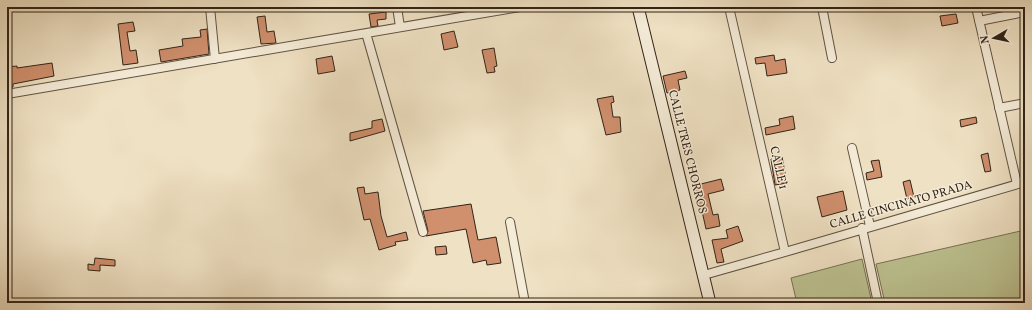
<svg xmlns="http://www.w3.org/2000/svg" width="1032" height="310" viewBox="0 0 1032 310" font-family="Vollkorn,serif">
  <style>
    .green { fill: #bdc291; stroke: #777354 }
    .building { fill: #d08f6d; stroke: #312418 }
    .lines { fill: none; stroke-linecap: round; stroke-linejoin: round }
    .street-casing { stroke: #605343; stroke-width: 10 }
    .secondary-casing { stroke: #312418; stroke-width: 13 }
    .street { stroke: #f5ecd8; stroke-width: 8 }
    .secondary { stroke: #f5ecd8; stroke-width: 11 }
    .labels { text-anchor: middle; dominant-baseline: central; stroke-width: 3; stroke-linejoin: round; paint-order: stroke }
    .street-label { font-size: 12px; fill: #312418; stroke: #f5ecd8 }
  </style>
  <rect width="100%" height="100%" fill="#efe1c3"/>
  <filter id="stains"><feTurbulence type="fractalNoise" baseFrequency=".005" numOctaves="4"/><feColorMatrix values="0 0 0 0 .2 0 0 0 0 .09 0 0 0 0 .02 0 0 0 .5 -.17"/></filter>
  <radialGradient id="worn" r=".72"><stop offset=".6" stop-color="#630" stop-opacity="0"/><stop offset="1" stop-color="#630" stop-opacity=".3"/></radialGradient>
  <path class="green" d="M1025 230V303H885L876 264Z
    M862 259 872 303H782L796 299 791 278Z"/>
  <path class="building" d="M386 12V19L377 20 378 26 371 27 369 14Z
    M956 14 958 23 942 26 940 16Z
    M265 16 267 32 274 31 276 43 261 44 257 17Z
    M133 22 135 31 127 32 130 51 136 50 138 63 123 65 118 24Z
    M207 29 209 54 161 62 159 50 183 46 182 39 201 37 200 30Z
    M454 31 458 47 444 50 441 34Z
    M494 48 497 66 494 67 495 72 487 73 482 50Z
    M774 55 775 61 785 59 787 73 767 76 765 63 756 64 755 58Z
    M332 56 335 71 318 74 316 59Z
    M52 63 54 76 13 84V87L7 88V67L17 66V68Z
    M685 71 687 78 678 80 680 90 667 93 663 76Z
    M613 96 614 102 611 103 613 117H620L621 132 606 135 597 99Z
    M793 116 795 129 766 135 765 128 780 125 779 119Z
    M976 117 977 123 961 127 960 120Z
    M382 119 385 131 350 141V133L372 128V121Z
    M988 153 991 171 985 172 981 155Z
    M782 157 787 183 775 185 771 159Z
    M879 160 882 177 867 180 866 173 874 171 871 161Z
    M721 179 724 190 708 194 713 215 718 214 720 226 706 229 702 211H700L693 186Z
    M910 180 914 197 907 199 903 182Z
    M364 187 365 194 378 192 381 216 387 237 406 232 408 240 395 242 396 245 379 250 370 219 364 220 357 188Z
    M843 191 847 210 822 217 817 197Z
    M471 204 478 240 496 237 501 263 487 265 486 260 473 263 466 229 426 236 428 231 423 211Z
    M738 226 743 241 721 249 724 262 717 263 712 240 728 238 726 230Z
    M446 246 447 254 436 255 435 247Z
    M95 258 115 260V266L100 265V271L88 270V264L94 265Z"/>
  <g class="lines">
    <defs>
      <path id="street" d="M210 7 215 59
        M397 7 400 27
        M822 7 832 58
        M976 7 1017 184
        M979 21 1025 12
        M366 33 423 232
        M7 94 520 7
        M999 108 1025 103
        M852 148 870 226
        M510 222 525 303
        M862 228 878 303
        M785 252 1025 182
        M704 275 785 252 729 7"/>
      <path id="secondary" d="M638 7 710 303"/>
    </defs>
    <use href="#street" class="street-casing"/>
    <use href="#secondary" class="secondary-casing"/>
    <use href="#street" class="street"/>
    <use href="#secondary" class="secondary"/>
  </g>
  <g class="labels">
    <g class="street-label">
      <text transform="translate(687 152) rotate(76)">CALLE TRES CHORROS</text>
      <text transform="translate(778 168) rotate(77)">CALLE 1</text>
      <text transform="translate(901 205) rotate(-16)">CALLE CINCINATO PRADA</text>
    </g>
  </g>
  <rect width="1032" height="310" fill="none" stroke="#efe1c3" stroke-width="24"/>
  <rect x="8" y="8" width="1016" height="294" fill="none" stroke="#312418" stroke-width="2"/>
  <rect x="12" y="12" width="1008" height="286" fill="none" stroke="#312418"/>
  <g transform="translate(994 38) rotate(261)" stroke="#f5ecd8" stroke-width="3" paint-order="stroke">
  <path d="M0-3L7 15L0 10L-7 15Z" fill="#312418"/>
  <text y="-6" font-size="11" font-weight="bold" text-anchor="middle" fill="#312418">N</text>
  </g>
  <rect width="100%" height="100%" filter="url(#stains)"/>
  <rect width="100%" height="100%" fill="url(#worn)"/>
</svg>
